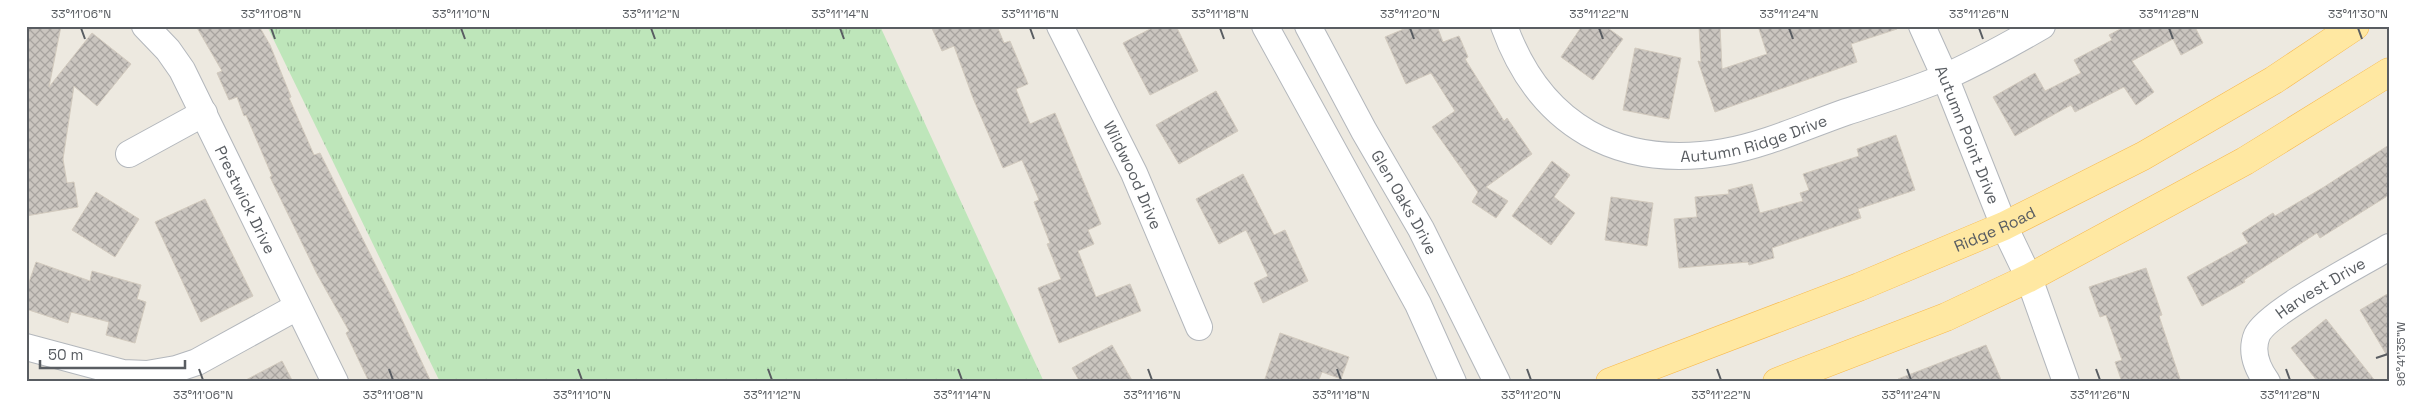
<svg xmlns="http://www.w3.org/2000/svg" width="2415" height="408" viewBox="0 0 2415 408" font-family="'Space Grotesk',sans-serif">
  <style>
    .grass { fill: url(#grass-tufts) }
    .building { fill: url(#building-cross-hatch); stroke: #d2cabe }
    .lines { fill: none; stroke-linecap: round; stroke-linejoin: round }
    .minor-casing { stroke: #b3b7bc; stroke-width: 28 }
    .major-casing { stroke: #f8ba4d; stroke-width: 29 }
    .minor { stroke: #fff; stroke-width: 26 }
    .major { stroke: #ffe8a2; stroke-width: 28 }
    .ticks { fill: none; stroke: #595d62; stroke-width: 2 }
    .labels { text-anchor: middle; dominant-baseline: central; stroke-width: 5; stroke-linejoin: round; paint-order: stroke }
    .street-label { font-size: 16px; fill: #595d62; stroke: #fff }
    .neatline { fill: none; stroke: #595d62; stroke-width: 2 }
    .ticks-label { font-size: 12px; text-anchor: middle; fill: #595d62 }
  </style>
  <defs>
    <pattern id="grass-tufts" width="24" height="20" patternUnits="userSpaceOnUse" patternTransform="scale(1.25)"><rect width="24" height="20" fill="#bee6ba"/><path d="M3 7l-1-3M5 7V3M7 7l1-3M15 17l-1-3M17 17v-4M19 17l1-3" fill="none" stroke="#9dbe9b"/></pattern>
    <pattern id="building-cross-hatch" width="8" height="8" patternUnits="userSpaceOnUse" patternTransform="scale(1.25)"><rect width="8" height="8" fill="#cac5bf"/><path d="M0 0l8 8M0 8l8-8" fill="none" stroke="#a7a39f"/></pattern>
  </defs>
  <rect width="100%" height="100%" fill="#ede9e0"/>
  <path class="grass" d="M267 26H880L1044 382H440Z"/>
  <path class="building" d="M26 26H61L49 87 92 33 131 64 97 106 74 86 63 159 67 183 74 182 78 207 26 216Z
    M196 26H259L270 45 291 97 289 98 314 155 320 153 393 300 431 382H369L346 333 349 331 317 274 270 177 272 176 246 115 244 116 237 97 229 100 217 73 222 71Z
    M931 26H997L1004 43 1010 41 1028 84 1016 89 1030 124 1055 113 1101 224 1088 230 1094 244 1078 251 1096 297 1130 284 1141 311 1059 343 1038 288 1061 279 1047 244 1050 243 1034 202 1039 200 1022 160 1003 168 973 98 954 46 942 51Z
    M1156 26H1176L1198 71 1150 95 1123 43Z
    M1411 26H1437L1443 42 1459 36 1468 57 1465 59 1504 121 1507 118 1532 154 1486 187 1508 201 1496 218 1472 202 1478 192 1432 127 1455 111 1431 73 1406 84 1385 37Z
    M1582 26H1605L1623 39 1593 80 1561 57Z
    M1699 26H1720L1722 69 1767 54 1758 26H1896L1897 29 1851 44 1857 62 1715 112 1698 61 1701 62Z
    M2126 26H2197L2195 27 2203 43 2181 55 2173 39 2132 61 2154 92 2136 105 2124 87 2075 112 2071 105 2015 136 1993 97 2035 73 2045 91 2081 73 2074 60 2112 40 2109 35Z
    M1635 48 1681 58 1669 119 1623 110Z
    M1216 91 1238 131 1179 164 1156 125Z
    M1896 135 1915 190 1858 209 1861 218 1772 248 1774 258 1749 265 1748 262 1679 268 1674 219 1697 217 1695 197 1729 194 1728 190 1752 184 1760 213 1803 201 1800 193 1809 190 1803 174 1859 156 1857 149Z
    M2389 145V195L2320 238 2317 233 2244 280 2245 282 2202 306 2187 277 2248 243 2242 233 2273 213 2275 216 2324 187Z
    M1552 161 1570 175 1554 197 1575 213 1551 245 1512 216Z
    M1243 174 1274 235 1285 230 1308 281 1263 303 1254 283 1268 276 1246 230 1219 244 1196 199Z
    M96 192 139 219 115 257 72 230Z
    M1611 197 1653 203 1647 246 1605 240Z
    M205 199 253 296 201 322 155 222Z
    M36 262 90 281 92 271 141 285 137 299 146 302 135 343 106 335 109 322 71 312 68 323 26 309V291Z
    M2146 268 2162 315 2159 316 2181 382H2122L2115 362 2122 360 2106 315 2100 317 2089 287Z
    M2389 293V359L2360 310Z
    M2326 319 2376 382H2318L2291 348Z
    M1280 333 1349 357 1341 379 1322 372 1318 382H1264Z
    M1112 345 1133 382H1080L1072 368Z
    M1986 345 2002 382H1899L1898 379Z
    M282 361 293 382H242Z"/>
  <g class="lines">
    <defs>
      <g id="minor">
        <path id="s1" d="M145 26 168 50 182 70 335 382"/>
        <path id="s2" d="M1060 26 1134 173 1199 327"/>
        <path d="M1265 26 1418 304 1453 382"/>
        <path id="s3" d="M1308 26 1364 131 1421 229 1497 382"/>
        <path id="s4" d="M1504 26C1540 126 1619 170 1724 152 1765 145 1806 126 1846 112 1879 101 1913 91 1945 77 1978 62 2011 44 2042 26"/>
        <path id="s5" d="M1922 26 1945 77 2004 226 2029 278 2066 382"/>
        <path d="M129 154 204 113"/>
        <path d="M26 347 123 373 147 374 176 369 197 362 297 307"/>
        <path id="s6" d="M2267 382C2257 368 2250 352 2257 335 2267 312 2363 263 2389 247"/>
      </g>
      <g id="major">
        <path id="s7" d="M1610 382 1859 287 2004 226 2143 156 2274 80 2355 26"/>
        <path d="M1777 382 1946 317 2029 278 2245 161 2389 72"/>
      </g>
    </defs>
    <use href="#minor" class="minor-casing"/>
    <use href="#major" class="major-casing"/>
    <use href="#minor" class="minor"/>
    <use href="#major" class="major"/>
  </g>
  <path class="ticks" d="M81 28 85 39M271 28 275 39M461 28 465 39M651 28 655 39M840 28 844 39M1030 28 1034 39M1220 28 1224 39M1410 28 1414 39M1599 28 1603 39M1789 28 1793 39M1979 28 1983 39M2169 28 2173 39M2358 28 2362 39M2376 358 2388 354M199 369 203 380M389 369 393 380M578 369 582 380M768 369 772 380M958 369 962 380M1148 369 1152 380M1337 369 1341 380M1527 369 1531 380M1717 369 1721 380M1907 369 1911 380M2096 369 2100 380M2286 369 2290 380"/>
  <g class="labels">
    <g class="street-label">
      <text stroke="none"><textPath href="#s5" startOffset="118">Autumn Point Drive</textPath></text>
      <text stroke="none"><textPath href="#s4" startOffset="311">Autumn Ridge Drive</textPath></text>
      <text stroke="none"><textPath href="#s2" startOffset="166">Wildwood Drive</textPath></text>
      <text stroke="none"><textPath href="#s1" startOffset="202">Prestwick Drive</textPath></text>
      <text stroke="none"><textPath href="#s3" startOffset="201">Glen Oaks Drive</textPath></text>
      <text stroke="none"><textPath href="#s7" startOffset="414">Ridge Road</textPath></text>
      <text stroke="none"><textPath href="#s6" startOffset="130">Harvest Drive</textPath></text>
    </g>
  </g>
  <rect width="2415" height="408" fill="none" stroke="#ffffff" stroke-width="55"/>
  <path d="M40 360v8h145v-8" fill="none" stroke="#595d62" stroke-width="2.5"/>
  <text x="48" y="360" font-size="15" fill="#595d62" stroke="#ffffff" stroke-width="4" paint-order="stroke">50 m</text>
  <rect x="28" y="28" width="2360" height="352" class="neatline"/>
  <g class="ticks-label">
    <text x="81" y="18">33°11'06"N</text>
    <text x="271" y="18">33°11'08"N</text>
    <text x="461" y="18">33°11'10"N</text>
    <text x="651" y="18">33°11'12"N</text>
    <text x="840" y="18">33°11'14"N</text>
    <text x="1030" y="18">33°11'16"N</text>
    <text x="1220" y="18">33°11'18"N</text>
    <text x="1410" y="18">33°11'20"N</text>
    <text x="1599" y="18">33°11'22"N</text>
    <text x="1789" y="18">33°11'24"N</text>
    <text x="1979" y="18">33°11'26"N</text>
    <text x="2169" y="18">33°11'28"N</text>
    <text x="2358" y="18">33°11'30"N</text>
    <text transform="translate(2401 354) rotate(-90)" y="4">96°41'35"W</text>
    <text x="203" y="399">33°11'06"N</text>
    <text x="393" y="399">33°11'08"N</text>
    <text x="582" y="399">33°11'10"N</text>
    <text x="772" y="399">33°11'12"N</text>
    <text x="962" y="399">33°11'14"N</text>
    <text x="1152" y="399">33°11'16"N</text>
    <text x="1341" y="399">33°11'18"N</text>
    <text x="1531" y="399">33°11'20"N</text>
    <text x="1721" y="399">33°11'22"N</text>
    <text x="1911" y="399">33°11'24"N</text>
    <text x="2100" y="399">33°11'26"N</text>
    <text x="2290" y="399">33°11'28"N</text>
  </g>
</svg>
